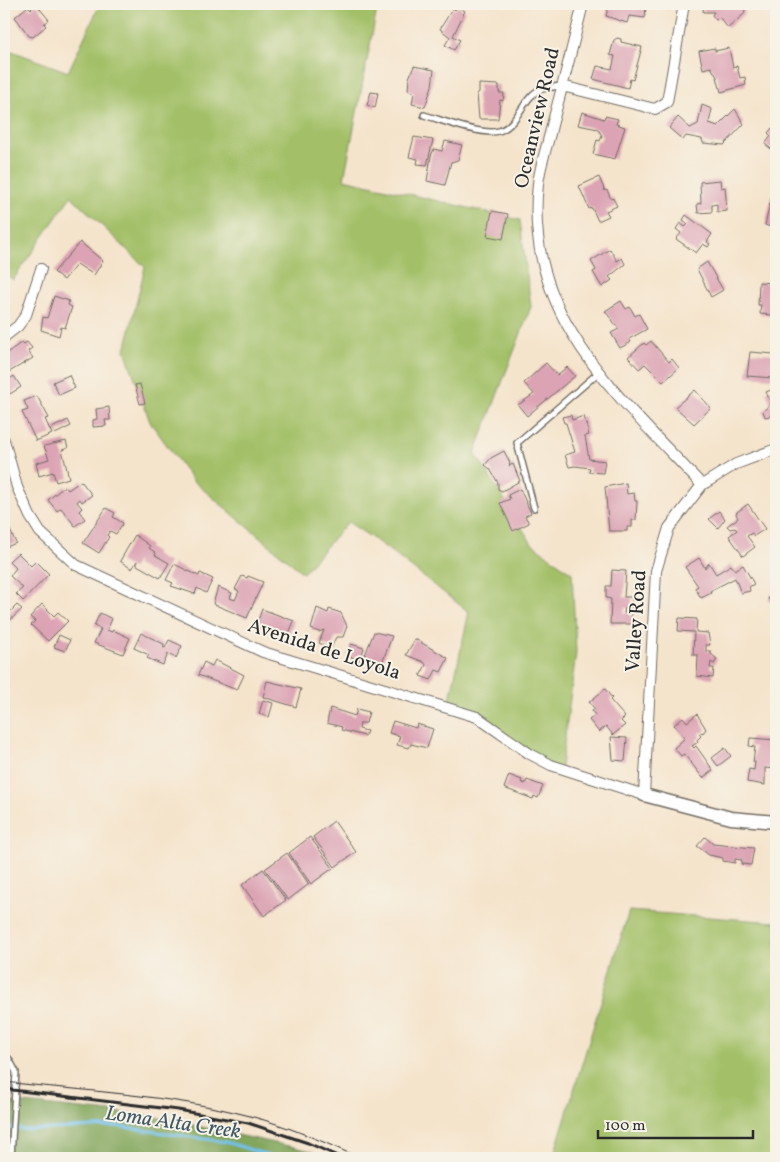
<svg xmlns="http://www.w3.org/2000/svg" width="780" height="1162" viewBox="0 0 780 1162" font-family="Vollkorn,serif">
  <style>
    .green { fill: #a3c068; stroke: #67764a }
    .forest { fill: #82a65c; stroke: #566844 }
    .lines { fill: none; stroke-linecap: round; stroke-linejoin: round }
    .stream { stroke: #72c2ed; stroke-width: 3 }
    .building { fill: #dba3b4 }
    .service-casing { stroke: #726c63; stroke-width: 8 }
    .minor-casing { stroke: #726c63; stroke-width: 12 }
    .tertiary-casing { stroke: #726c63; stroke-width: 15 }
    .service { stroke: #fff; stroke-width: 5 }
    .minor { stroke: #fff; stroke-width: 10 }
    .tertiary { stroke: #fff; stroke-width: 12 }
    .tram { stroke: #2b2b2b; stroke-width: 1 }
    .rail { stroke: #2b2b2b; stroke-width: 3 }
    .labels { text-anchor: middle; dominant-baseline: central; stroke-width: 4; stroke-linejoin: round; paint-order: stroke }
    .street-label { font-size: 20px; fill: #2b2b2b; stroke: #f7f3e8 }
    .water-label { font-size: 21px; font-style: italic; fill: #405865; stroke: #f7f3e8 }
  </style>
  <rect width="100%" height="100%" fill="#f7f3e8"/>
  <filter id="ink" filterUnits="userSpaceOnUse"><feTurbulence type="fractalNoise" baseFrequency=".02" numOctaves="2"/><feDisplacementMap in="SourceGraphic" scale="10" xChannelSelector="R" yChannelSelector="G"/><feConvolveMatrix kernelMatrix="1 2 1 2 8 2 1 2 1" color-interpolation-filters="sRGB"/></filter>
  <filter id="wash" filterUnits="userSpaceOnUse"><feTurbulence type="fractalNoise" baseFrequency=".0096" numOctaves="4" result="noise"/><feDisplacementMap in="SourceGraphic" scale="20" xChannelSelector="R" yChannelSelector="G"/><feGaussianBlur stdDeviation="1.12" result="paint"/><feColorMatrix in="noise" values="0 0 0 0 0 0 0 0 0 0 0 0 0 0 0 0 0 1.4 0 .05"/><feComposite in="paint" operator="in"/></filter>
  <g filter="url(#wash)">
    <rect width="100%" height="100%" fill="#f5e4cc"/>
    <path class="green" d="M100 4H378L344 179 520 220 531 307 475 453 532 544 572 573 576 653 560 774 489 724 448 708 469 612 381 544 348 522 303 573 193 481 150 422 125 350 145 267 71 196 13 280 4 273V48L68 72Z
      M629 911 776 922V1158H553Z"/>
    <path class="forest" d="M4 1101 150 1116 312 1151 324 1158H49L4 1156Z"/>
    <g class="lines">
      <path class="stream" d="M4 1127 28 1130 116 1126 226 1142 277 1158"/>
    </g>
    <g id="blocks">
      <path class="building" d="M36 4 49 20 44 24 46 26 33 37 29 36 15 17 28 6 31 9Z
        M609 4 646 5 645 18 629 16 627 23 606 16Z
        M704 4H739L745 10 744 14 728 28 719 17 716 20 712 15 714 12H703Z
        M457 6 465 11 453 36 460 40 454 50 445 45 450 37 440 29 453 8 455 10Z
        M617 38 621 39V42L642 47 633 80 630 79 628 88 593 79 597 66 612 69 615 56 610 55 614 40Z
        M715 48V51L729 48 733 67 737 66 740 78 745 77 746 85 721 92 717 77 711 67 703 69 699 51Z
        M414 66 434 70 432 86 425 107 412 104 414 93 408 90 409 78Z
        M479 84 499 85V93H504L503 101 500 100 498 119H479L477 94 479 92Z
        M371 92 378 93 375 108 367 105Z
        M702 105 712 109 709 123 718 126 735 109 744 124 724 145 703 143 702 139 686 136 683 140 669 128 678 117 690 128 698 124Z
        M582 112 604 119 605 116 618 119 616 124 625 127 615 159 593 154 597 140 600 141 602 136 598 129 578 125Z
        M772 128 776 132V153L765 144 771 136 768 133Z
        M414 137 433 140 427 165 417 164 418 159 409 157Z
        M445 141 462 145 458 160 451 162 445 185 427 181 431 156 434 149 442 151Z
        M599 177 605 191 607 190 611 199 613 198 617 206 606 211 609 216 598 221 592 208 589 209 579 186Z
        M720 180 721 188 725 187 727 211 717 212V204L712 205V212L698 213 697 204 701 203 700 182Z
        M772 195 776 196V229L765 225Z
        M492 211 508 214 503 239 487 236Z
        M686 215 712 234 707 242 710 244 708 247 703 244 696 253 676 239 681 233 676 229 680 223 685 227 688 224 683 220Z
        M80 242 103 261 94 275 77 264 64 280 54 272Z
        M610 249 617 261 622 258 625 264 609 277 612 280 602 287 593 272 596 270 591 261Z
        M707 262 723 290 711 297 697 269Z
        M759 282 773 283 772 315 760 314 761 305H758Z
        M54 296 69 301 68 305 72 307 65 328 61 327 59 336 41 330 43 317 47 318Z
        M621 301 626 309 630 307 635 316 639 314 647 329 629 339 631 342 620 348 611 333 619 329 605 311Z
        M651 341 669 362 672 359 679 368 663 382 645 364 639 369 628 357 644 343 646 345Z
        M22 342 24 344 27 342 32 348 28 351 33 358 4 375V355Z
        M750 352 774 354 773 378 747 376Z
        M546 363 557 375 567 367 575 376 527 416 518 405 534 394 524 383Z
        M69 375 75 388 59 395 53 382Z
        M14 376 21 387 10 394 4 383Z
        M140 384 145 403 140 404 135 385Z
        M776 388V415L765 417 763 411 771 404 766 392Z
        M695 390 711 408 694 424 675 407Z
        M37 396 49 418 45 419 52 434 36 441 22 412 28 410 24 401Z
        M109 407 110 420H105L106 426 93 427V420L97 419 96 409Z
        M571 415 572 420 584 416 589 435 585 436 589 459 605 461 603 473 589 472 590 468 575 466 569 467 565 455 575 452 566 423H564L562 417Z
        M68 420 71 426 55 434 52 428Z
        M66 441 68 448 62 450 69 478 56 482 53 472 39 476 36 463 49 459 44 446Z
        M504 451 510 463 509 466 513 464 520 481 502 491 498 489V483L490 469 485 465 491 458Z
        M81 481 92 495 82 502 80 499 77 502 82 508 79 511 85 519 75 526 61 508 57 511 48 500 65 486 68 490Z
        M626 483 627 494 634 493 635 501H637L636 520H632V527H627V531H609L605 487Z
        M520 489 531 513 525 516 529 523 513 531 500 503 510 499 508 495Z
        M748 504 765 529 754 536 752 533 747 536 755 547 743 556 729 536 737 530 735 528 730 529 727 526 738 518 736 514 737 512Z
        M106 508 115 513 113 517 123 523 116 534 110 531 107 535 109 537 99 553 83 543Z
        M719 511 725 519 718 528 709 519Z
        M8 526 16 543 4 548V528Z
        M135 535 150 546 149 548 156 553 155 555 169 563 160 578 137 565V561L132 569 120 561Z
        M18 553 31 566 36 561 49 574 23 601 16 594 23 588 10 576 16 568 9 561Z
        M699 558 705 568 709 563 716 574 731 565 735 570 743 565 754 584 749 587 750 591 741 593 735 578 710 591 711 593 701 598 695 588 698 586 685 567Z
        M174 564 199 576 200 573 213 579 206 593 197 588 195 594 171 586 173 583 166 580Z
        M612 570 626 571 624 597H632V608H625L624 613H631V624H610L611 599 606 598V586H611Z
        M242 576 247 578 248 576 263 582 247 618 213 604 218 587 232 593 230 598 235 600 239 591 235 589Z
        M776 589V605L768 599Z
        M42 604 54 616 58 612 68 621 48 641 31 625 35 621 30 617Z
        M17 605 22 609 4 626V618Z
        M317 608 328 613 329 609 341 613 347 626 343 637H336L331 648 319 643 324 630 319 632 311 629Z
        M262 609 294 621 288 636 256 626Z
        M100 613 112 619 107 630 112 632 113 630 130 638 123 654 94 643 101 629 94 626Z
        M679 618 697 619 696 632 708 633 710 645H706V651H711V654L717 659 714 664 711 662 710 668H714L713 678 697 676 698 655H693L694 632 678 631Z
        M374 632 392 636 381 666 347 656 351 644 364 648 362 654 365 655Z
        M141 633 164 644 163 647 165 648 169 640 182 646 176 658 168 654 163 665 147 658 149 655 134 648Z
        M59 635 70 640 65 651 54 647Z
        M415 639 448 658 441 672 436 670 431 680 420 676 426 665 424 662 406 655Z
        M215 660 244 675 237 690 198 675 204 662 212 666Z
        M267 681 301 689 296 707 263 697Z
        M605 689 612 698 610 700 625 717 621 721 625 725 613 735 606 726 599 732 589 720 595 715 592 711 595 709 589 702Z
        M263 700 273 703 269 717 259 714Z
        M330 708 355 716 357 709 369 712 366 723H360L359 729 367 731 365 736 341 730 342 727 327 723Z
        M697 714 706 729 703 733 702 732 699 734 701 736 697 740 698 742 692 746 694 748 696 746 713 770 703 778 684 754 681 756 674 748 685 738 674 725 683 717 687 722Z
        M393 721 416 728 417 724 433 729 427 748 411 744 409 748 397 745 400 736 389 733Z
        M611 737 627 738 625 761 613 760Z
        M750 738 776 740V769L765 768V785L747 782 749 769 754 770 755 762H753L755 747 749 746Z
        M725 748 731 756 718 766 712 758Z
        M509 775 522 780 521 782 525 784 527 780 543 786 538 798 534 796 533 799 504 788Z
        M334 821 356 852 335 867 313 837Z
        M310 837 333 868 311 884 289 853Z
        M705 837 713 844 754 848 751 865 741 864 742 860 735 859V863L723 861V858L709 855 697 846Z
        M287 853 309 884 288 900 265 869Z
        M263 869 286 900 264 916 242 885Z"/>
    </g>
  </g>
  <g filter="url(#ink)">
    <use href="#blocks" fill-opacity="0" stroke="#726c63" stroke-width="1"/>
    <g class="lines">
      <defs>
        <path id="service" d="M424 115C442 120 482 136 499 131 519 125 523 95 542 89 548 87 556 87 562 86
          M534 508 517 443 598 373
          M4 1056 9 1059 16 1072 11 1158"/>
        <path id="minor" d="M583 4C573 44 563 85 552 125 548 144 540 165 538 184 523 317 620 397 702 485
          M562 86 655 109 667 102 684 4
          M4 337 18 326 26 315 41 269
          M4 440 17 487 30 516 40 532 76 565 263 652 477 717 530 754 551 765 644 795 656 571 669 528 702 485 736 464 776 449"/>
        <path id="tertiary" d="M644 795 731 818 776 822"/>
      </defs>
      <use href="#service" class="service-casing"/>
      <use href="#minor" class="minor-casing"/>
      <use href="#tertiary" class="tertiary-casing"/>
      <use href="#service" class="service"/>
      <use href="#minor" class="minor"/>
      <use href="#tertiary" class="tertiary"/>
      <path class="tram" d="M4 1082C85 1091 170 1095 250 1116 288 1126 324 1142 360 1158"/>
      <path class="rail" d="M4 1089 178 1110 248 1123 308 1143 342 1158"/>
    </g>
  </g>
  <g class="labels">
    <g class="street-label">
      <text transform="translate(538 118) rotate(-77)">Oceanview Road</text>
      <text transform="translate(637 621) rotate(-86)">Valley Road</text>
      <text transform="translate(324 650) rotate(18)">Avenida de Loyola</text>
    </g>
    <g class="water-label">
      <text transform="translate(173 1123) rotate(8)">Loma Alta Creek</text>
    </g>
  </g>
  <rect width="780" height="1162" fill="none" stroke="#f7f3e8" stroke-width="20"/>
  <path d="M598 1130v8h155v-8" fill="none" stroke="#2b2b2b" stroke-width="2.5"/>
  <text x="605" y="1130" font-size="15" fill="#2b2b2b" stroke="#f7f3e8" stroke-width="4" paint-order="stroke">100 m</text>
</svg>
